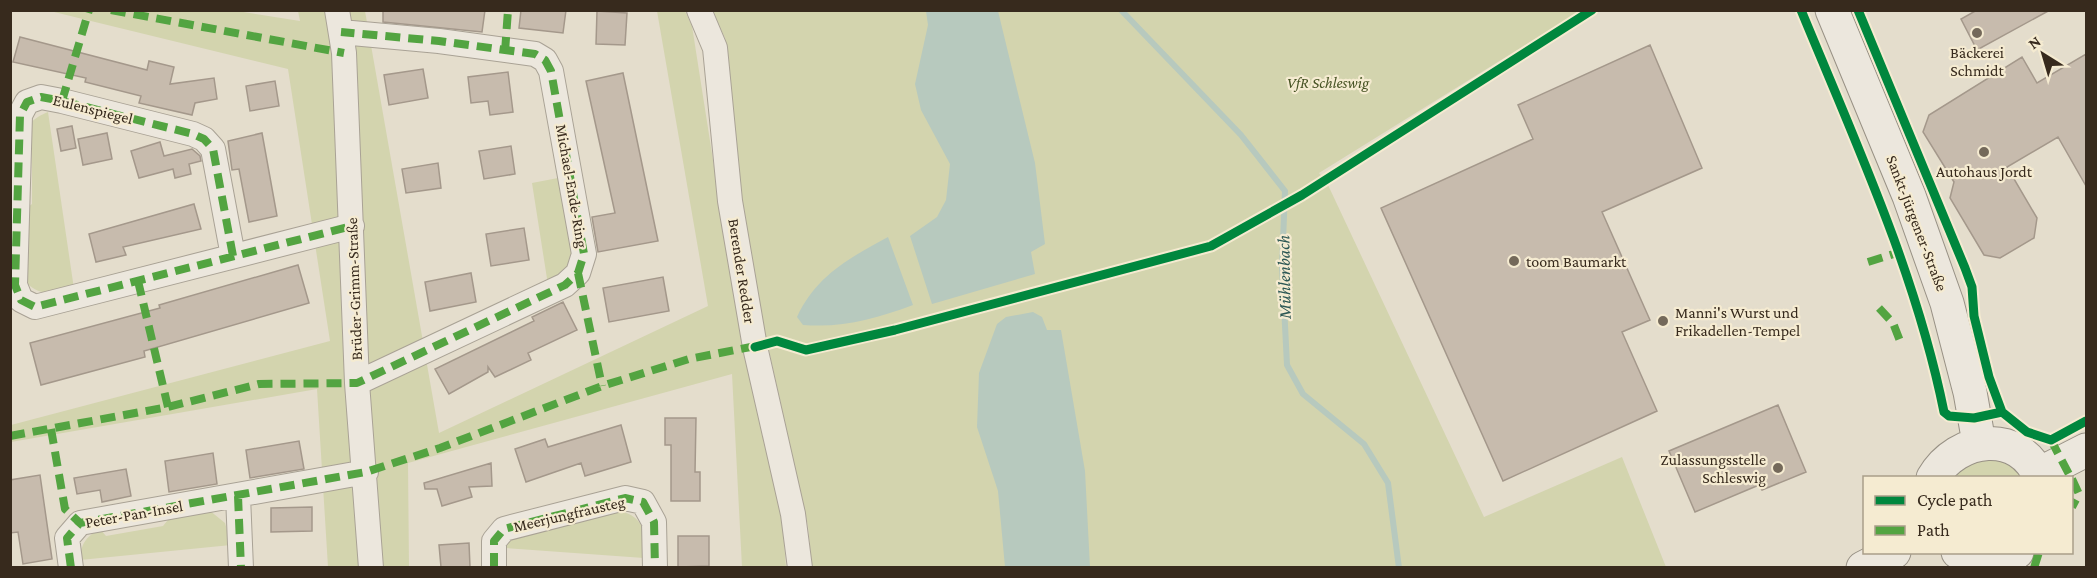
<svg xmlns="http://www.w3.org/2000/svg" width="2097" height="578" viewBox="0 0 2097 578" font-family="'Crimson Pro',serif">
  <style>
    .green { fill: #d3d4ae }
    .water { fill: #b7c9be }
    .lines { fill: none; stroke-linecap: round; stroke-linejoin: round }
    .stream { stroke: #b7c9be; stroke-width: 6 }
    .building { fill: #c7bbad; stroke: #a4988b; stroke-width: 1.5 }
    .street-casing { stroke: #a9a295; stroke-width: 26 }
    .secondary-casing { stroke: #989185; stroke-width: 35 }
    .street { stroke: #ece7dd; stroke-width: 24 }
    .secondary { stroke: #ece7dd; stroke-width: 33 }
    .quiet { stroke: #53a441; stroke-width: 8; stroke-dasharray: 15 8; stroke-linecap: butt }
    .cycleway-casing { stroke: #f5ebd1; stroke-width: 13 }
    .cycleway { stroke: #00873e; stroke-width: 9 }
    .poi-dot { fill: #74695a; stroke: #f5ebd1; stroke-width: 2 }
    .labels { text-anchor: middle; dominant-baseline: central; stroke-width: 4.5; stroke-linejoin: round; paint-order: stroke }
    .poi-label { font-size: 16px; fill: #372a1d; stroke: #f5ebd1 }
    .park-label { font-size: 16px; font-style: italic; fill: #475324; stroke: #f5ebd1 }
    .street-label { font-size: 16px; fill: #372a1d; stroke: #f5ebd1 }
    .water-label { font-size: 18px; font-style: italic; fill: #2c5754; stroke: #f5ebd1 }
  </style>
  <rect width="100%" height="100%" fill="#e4ddcc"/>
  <path class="green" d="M231 10 300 21 298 11H365L439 433 708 306 657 11H685L692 26 741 339 782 517 786 567H742L732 374 408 463 409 567H328L317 389 11 442V425L330 341 288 69 50 11Z
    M712 11H1580L1319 173 1328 185 1484 517 1622 457 1666 567H812L808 526 764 328 741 192 725 38Z
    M48 112 74 289C53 294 42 297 25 282L23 211 32 204V147L25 139C27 123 34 118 48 112Z
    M558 178 574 255 568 272 548 285 532 183Z
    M1969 458H2002L2027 478H1946Z
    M209 510 225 523 231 545 80 560C81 543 86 537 100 529L106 536 163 526 172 515Z
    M617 510C646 517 645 532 644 558L506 548 510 539Z"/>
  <path class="water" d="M926 11H998L1035 163 1045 244 1031 252 1035 274 932 304 910 236 937 217 946 200 950 164 921 110 915 84 928 25Z
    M888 237 913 305C875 319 844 328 803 325L797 317C816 276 849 258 888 237Z
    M1033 312 1042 317 1047 330H1061L1085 471 1090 567H1005L998 491 977 427 979 373 997 324 1006 317Z"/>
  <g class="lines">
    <path class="stream" d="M1121 10 1241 135 1285 191 1282 266 1287 365 1303 394 1364 444 1388 483 1399 568"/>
  </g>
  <path class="building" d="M383 10H485L482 32 383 22Z
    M521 10H566L563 33 519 28Z
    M1977 10H2050L1977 50 1961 19Z
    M597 11 627 13 625 45 596 44Z
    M20 37 147 70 149 61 174 67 170 84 214 78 217 99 195 103 192 115 139 103 141 96 85 82 86 78 13 62Z
    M1650 45 1702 168 1602 212 1650 320 1622 332 1657 411 1503 481 1381 208 1533 139 1518 105Z
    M2086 54V186L2058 137 2007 167 2037 218 2034 238 2000 258 1984 255 1950 198 1954 182 1923 132 1929 115 2022 57 2037 83Z
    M423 69 428 98 389 105 384 75Z
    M508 72 513 112 490 115 488 101 471 103 468 77Z
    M623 73 658 241 598 252 592 217 615 213 586 81Z
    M275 81 279 106 250 111 246 86Z
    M72 126 76 148 61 151 57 129Z
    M107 133 112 159 83 165 78 139Z
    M262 133 277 216 249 222 239 169 232 170 228 141Z
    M160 142 164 156 192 149 200 156 201 161 189 164 191 174 175 178 173 169 139 178 131 151Z
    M511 146 515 174 484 179 479 151Z
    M438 163 441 188 406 193 402 169Z
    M194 204 201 229 123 247 126 255 96 262 89 234Z
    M524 228 529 260 491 266 486 234Z
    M298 265 309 303 144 351 145 357 41 385 30 343 160 308 159 305Z
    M471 273 476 302 430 311 425 282Z
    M663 277 669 311 609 322 603 288Z
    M563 302 577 330 528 353 531 360 495 377 488 367V372L449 394 435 369 534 321 532 317Z
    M1778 405 1806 472 1762 490 1759 485 1695 512 1669 451Z
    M665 418H696L695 472H700V501H671V445H665Z
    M621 425 631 462 585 476 581 463 526 482 515 449 545 439 548 447Z
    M299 441 304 469 250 478 246 450Z
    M213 453 217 484 169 492 165 461Z
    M491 463 492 486 469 487 472 497 442 506 437 489H425L424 483Z
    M126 469 131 496 102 502 100 490 77 494 74 478Z
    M40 475 52 559 23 564 18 532 10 533V480Z
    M312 507V531L271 532V508Z
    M678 536H709V566L678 567Z
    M469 543 470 567H441L439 545Z"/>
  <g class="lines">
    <defs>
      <path id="street" d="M337 10 344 53 357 383 371 568
        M699 10 715 48 730 201 755 347 793 514 800 568
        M341 32 439 41 535 54 545 60 551 71 584 254 578 273 565 285 357 383
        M233 256 213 149 204 139 193 134 62 101 41 97 27 102 20 115 15 285 21 300 35 307 352 226
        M238 496 241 568
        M71 568 67 538 80 523 366 472
        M494 568V541L504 529 625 498 643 502 654 522 655 568"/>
      <path id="secondary" d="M1832 10 1909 196 1947 303 1970 392 1979 443
        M2039 474 2086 450
        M1933 478C1957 436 2020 428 2040 478
        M1958 552C1977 565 1997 560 2017 552
        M1863 568 1894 552"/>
    </defs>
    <use href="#street" class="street-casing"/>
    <use href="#secondary" class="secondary-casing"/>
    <use href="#street" class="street"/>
    <use href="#secondary" class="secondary"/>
    <path class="quiet" d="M111 10 344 53
      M505 52 508 10
      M62 101 89 10
      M233 256 213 149 204 139 193 134 62 101 41 97 27 102 20 115 15 285 21 300 35 307 352 226
      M1868 262 1897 253
      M578 273 602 386
      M138 281 168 407
      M1879 308 1893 323 1900 341
      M51 429 65 509 80 523
      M10 436 168 407 259 384 357 383 565 285 578 273 584 254 551 71 545 60 535 54 439 41 341 32
      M2051 440 2071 478
      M2072 479 2079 494 2072 507
      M238 496 241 568
      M71 568 67 538 80 523 366 472 440 448 602 386 689 359 761 345
      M494 568V541L504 529 625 498 643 502 654 522 655 568
      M2034 568 2039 552"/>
    <defs>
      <path id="cycleway" d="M1801 10C1855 141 1916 273 1944 412L1949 416 1974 418 2002 412
        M1858 10 1965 268 1972 287 1974 316 1989 377 2002 412 2027 432 2051 440 2086 421
        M755 347 777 341 806 350 895 330 1211 246 1302 195 1592 10"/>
    </defs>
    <use href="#cycleway" class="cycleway-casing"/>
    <use href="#cycleway" class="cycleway"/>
  </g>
  <g class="poi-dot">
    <circle cx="1977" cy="33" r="6"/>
    <circle cx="1984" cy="152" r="6"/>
    <circle cx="1514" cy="261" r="6"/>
    <circle cx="1663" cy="321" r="6"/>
    <circle cx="1778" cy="468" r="6"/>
  </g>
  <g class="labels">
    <g class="poi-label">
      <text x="1977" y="52">Bäckerei<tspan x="1977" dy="18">Schmidt</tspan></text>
      <text x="1984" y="171">Autohaus Jordt</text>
      <text x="1526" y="261" text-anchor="start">toom Baumarkt</text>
      <text x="1675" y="312" text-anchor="start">Manni's Wurst und<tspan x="1675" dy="18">Frikadellen-Tempel</tspan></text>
      <text x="1766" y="459" text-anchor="end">Zulassungsstelle<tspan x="1766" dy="18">Schleswig</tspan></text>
    </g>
    <g class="park-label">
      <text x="1328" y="82">VfR Schleswig</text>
    </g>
    <g class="street-label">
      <text transform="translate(93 109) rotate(14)">Eulenspiegel</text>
      <text transform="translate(572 186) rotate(80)">Michael-Ende-Ring</text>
      <text transform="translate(1917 223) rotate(69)">Sankt-Jürgener-Straße</text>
      <text transform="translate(742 271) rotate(81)">Berender Redder</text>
      <text transform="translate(354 289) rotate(-92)">Brüder-Grimm-Straße</text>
      <text transform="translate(134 514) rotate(-10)">Peter-Pan-Insel</text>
      <text transform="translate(569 514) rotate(-13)">Meerjungfrausteg</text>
    </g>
    <g class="water-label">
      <text transform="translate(1284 277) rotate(-91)">Mühlenbach</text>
    </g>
  </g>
  <rect width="2097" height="578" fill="none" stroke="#372a1d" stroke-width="24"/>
  <rect x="1863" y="476" width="210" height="78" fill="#f5ebd1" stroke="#a99e89" stroke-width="1.5"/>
  <rect x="1875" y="496" width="30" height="9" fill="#00873e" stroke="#a99e89" stroke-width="1.5"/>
  <text x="1917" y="506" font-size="18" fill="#372a1d">Cycle path</text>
  <rect x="1875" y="526" width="30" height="9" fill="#53a441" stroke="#a99e89" stroke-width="1.5"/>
  <text x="1917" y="536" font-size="18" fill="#372a1d">Path</text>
  <g transform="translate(2043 54) rotate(323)" stroke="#f5ebd1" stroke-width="4.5" paint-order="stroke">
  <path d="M0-4.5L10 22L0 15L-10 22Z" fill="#372a1d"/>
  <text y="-9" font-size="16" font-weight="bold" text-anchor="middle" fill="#372a1d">N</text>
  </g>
</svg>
